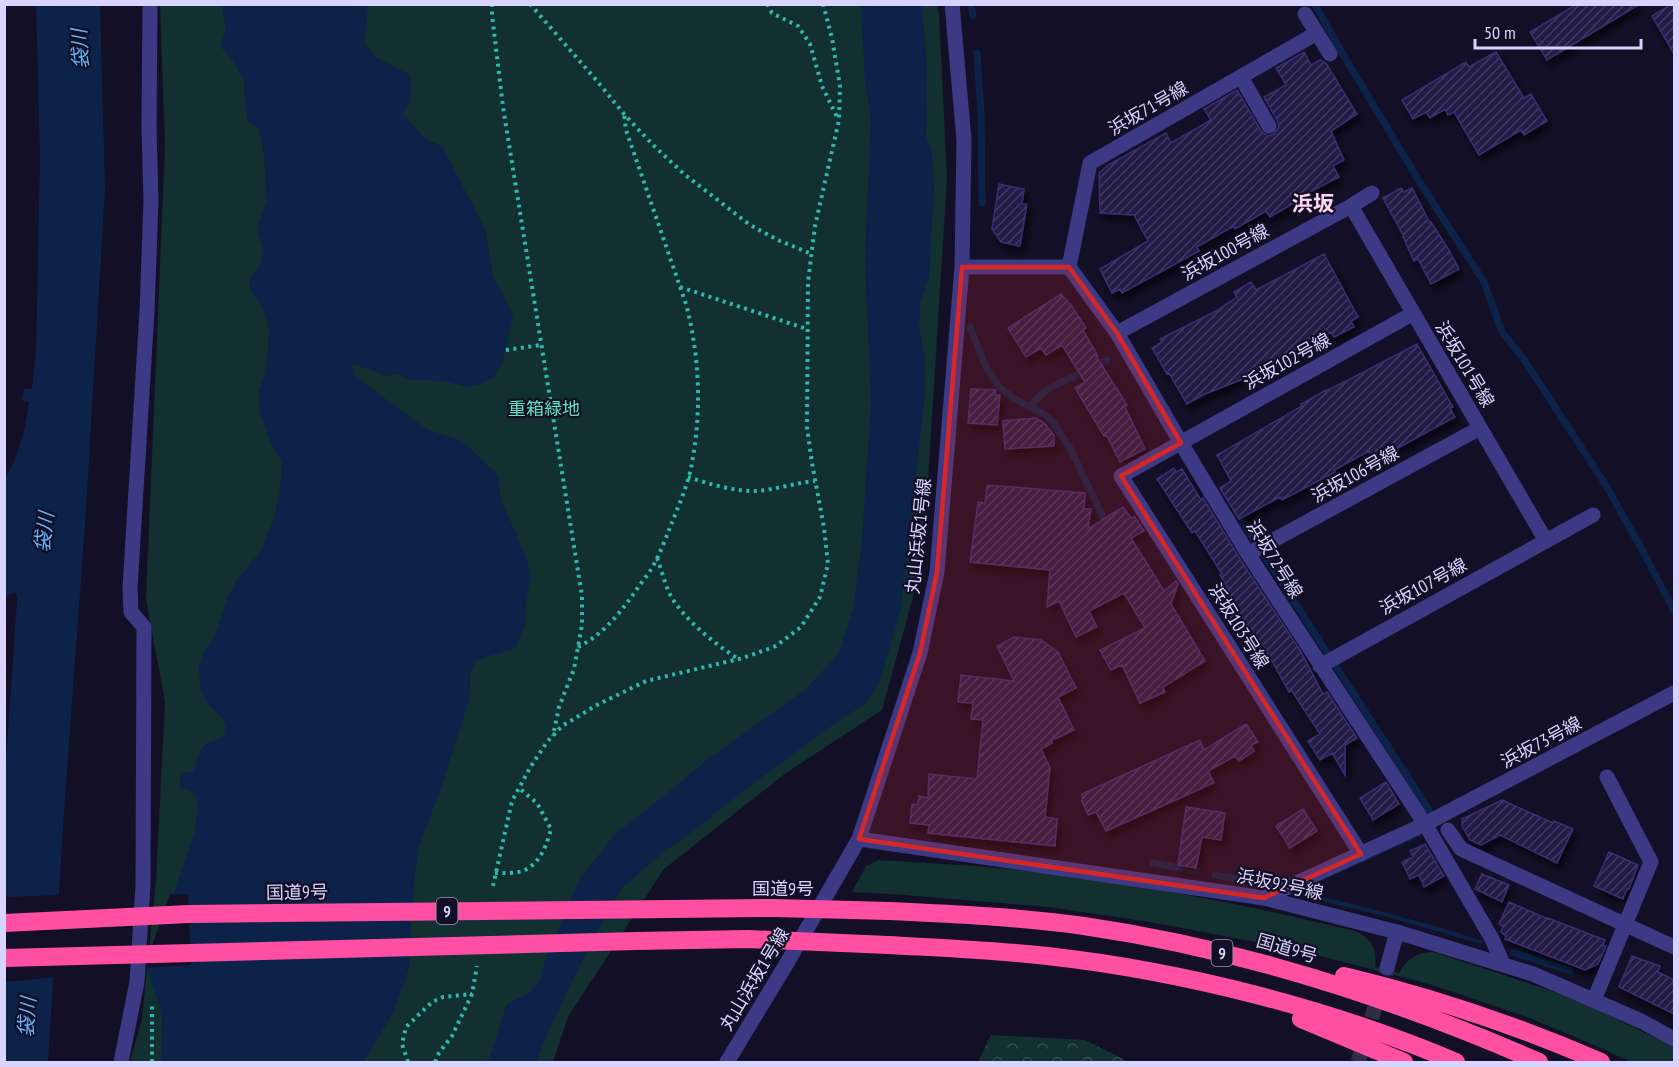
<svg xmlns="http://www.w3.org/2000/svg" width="1679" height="1067" viewBox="0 0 1679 1067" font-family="'PT Sans Narrow','Noto Sans JP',sans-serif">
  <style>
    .green { fill: #12302f }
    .forest { fill: url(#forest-crowns) }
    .water { fill: #0c2248 }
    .pier { fill: #130f26 }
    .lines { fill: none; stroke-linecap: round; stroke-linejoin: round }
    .stream { stroke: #0c2248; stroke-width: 7 }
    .building { fill: url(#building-hatch); stroke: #3b2d73; stroke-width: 1.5; filter: url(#shadow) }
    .minor-tunnel { stroke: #312d47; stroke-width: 15; stroke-dasharray: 15 8; stroke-linecap: butt }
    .path { stroke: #2fb8b0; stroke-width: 4; stroke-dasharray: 3 4.5; stroke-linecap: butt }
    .minor { stroke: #3d3a85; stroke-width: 15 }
    .highway { stroke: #ff4fa3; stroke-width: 18 }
    .highway-bridge { stroke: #ff4fa3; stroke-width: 18 }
    .marked { fill: #d62828; fill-opacity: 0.2; stroke: #d62828; stroke-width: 4.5; stroke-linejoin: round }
    .labels { text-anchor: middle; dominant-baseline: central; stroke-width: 4.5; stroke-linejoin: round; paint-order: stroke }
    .shield { fill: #130f26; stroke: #9e99be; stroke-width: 1.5 }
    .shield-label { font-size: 16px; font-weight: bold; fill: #d9d4ff }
    .street-label { font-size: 18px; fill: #d9d4ff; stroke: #130f26 }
    .park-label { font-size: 18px; fill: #5fe0c0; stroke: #130f26 }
    .water-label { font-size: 20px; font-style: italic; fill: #62b6ff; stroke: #130f26 }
    .quarter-label { font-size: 21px; font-weight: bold; fill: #ffd6f0; stroke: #130f26 }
  </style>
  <defs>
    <pattern id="forest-crowns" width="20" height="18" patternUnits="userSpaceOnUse" patternTransform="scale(1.5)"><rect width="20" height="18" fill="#12302f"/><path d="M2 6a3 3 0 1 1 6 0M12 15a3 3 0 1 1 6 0" fill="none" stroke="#344d4e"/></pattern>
    <pattern id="building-hatch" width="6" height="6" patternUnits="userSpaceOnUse" patternTransform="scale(1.5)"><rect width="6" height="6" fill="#241b47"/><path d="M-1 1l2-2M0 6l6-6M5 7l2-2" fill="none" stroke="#433b63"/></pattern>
    <filter id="shadow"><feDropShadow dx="3.5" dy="6" stdDeviation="3" flood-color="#0009"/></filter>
  </defs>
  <rect width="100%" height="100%" fill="#130f26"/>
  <path class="green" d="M160 5H937L939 14 947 178 923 561 882 710 786 773 664 869 568 1017 553 1062H130L142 1019 156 880 165 702 146 599 165 145Z
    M879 860C919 863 958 864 997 868 1119 880 1236 902 1355 931 1372 939 1377 948 1375 967L1399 973C1407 958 1418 952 1434 952L1549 990 1596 1009 1674 1047V1062H1631L1594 1045 1527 1017 1456 993 1418 981 1296 950 1156 923 1049 907 891 894 852 892 866 866Z"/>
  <path class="forest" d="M991 1035 1085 1040 1129 1062H978Z"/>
  <path class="water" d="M36 5H100L105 189 86 510 64 813 48 1062H5L4 791 17 600 16 593 5 596 4 480C19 456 25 430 29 402L22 400 24 388 32 389 36 351 40 157Z
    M222 5H368L364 42 374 56 410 75C412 91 412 101 403 115L424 138 442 146 485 229 493 276 513 315 503 361 494 377 481 384 467 387 448 382 430 380H409L398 374 385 376 371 369 352 365 354 375 372 389 428 430 462 441 498 475 501 500 526 556 531 579 526 601 525 624 516 648 476 660 471 671 469 700 441 788 418 849 413 892 409 968 393 1013 363 1062H161L162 1017 154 989 147 970 195 831 198 810 196 795 189 789 180 788 181 773 194 771C200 749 199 744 223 738L226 727 222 718 206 702 200 687 199 668 204 651 215 636 228 596 237 580 260 552 274 519 280 490 282 463 270 441 260 411 259 391 264 376 268 352 269 329 263 309 250 289 249 279 258 269 264 250 257 230 267 199 264 156 259 129 248 121 245 104 244 82 234 62 220 46 226 31Z
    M861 5H922L927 69 926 136 932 153 934 188 929 277 920 303 919 327 925 358V392L901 609 879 684 866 703 834 724 739 794 687 836 667 849 621 889 584 957 550 1027 536 1062H486L490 1057 507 1004 529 993 540 981 545 961 579 880 615 834 663 797 708 759 805 690 839 653 853 610 862 540 871 403 865 259 871 118 865 83Z
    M1420 833 1421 836 1299 891 1361 906 1449 930 1483 941 1482 944 1387 917 1294 894 1296 888Z"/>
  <path class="pier" d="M170 894 188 895 191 965 144 968Z
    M61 895 56 977 4 982 5 897Z"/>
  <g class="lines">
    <path class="stream" d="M971 4 973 16
      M1315 4 1335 41 1419 181 1484 282 1502 332 1523 358 1607 487 1645 555 1674 611
      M977 53 981 112 982 203
      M970 327 985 365 999 387 1012 397 1048 417 1054 424 1071 450 1103 517
      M1029 407 1046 390 1107 360
      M1236 512 1429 810
      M1153 863 1197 871
      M1215 875 1275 885
      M1513 952 1570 971"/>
  </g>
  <path class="building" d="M1577 4H1640L1547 60 1530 32Z
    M1672 4H1674V54L1652 16Z
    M1304 52 1311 65 1320 60 1326 63 1357 114 1331 131 1344 160 1333 166 1339 177 1293 201 1294 203 1270 217 1266 211 1235 229 1234 226 1200 245 1197 247 1199 251 1122 293 1120 289 1112 293 1100 269 1148 241 1134 215 1100 213 1099 173 1108 165 1166 133 1171 143 1211 120 1204 109 1237 90 1261 131 1268 136 1274 134 1279 127 1278 122 1264 97 1286 85 1276 68Z
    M1496 52 1524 98 1531 94 1547 121 1524 135 1521 130 1479 155 1454 112 1448 115 1445 109 1430 118 1426 112 1413 119 1402 100 1466 62 1469 67Z
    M999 184 1024 189 1022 204H1027L1020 246 1001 242 992 229Z
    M1401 188 1404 192 1412 188 1430 223 1431 222 1447 247 1459 269 1431 284 1418 259 1414 261 1403 237H1404L1383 198Z
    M1324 254 1358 317 1351 321 1354 327 1334 337 1331 332 1241 376 1243 379 1203 395 1187 404 1169 373 1167 374 1152 348 1162 342 1160 339 1216 311 1237 297 1234 292 1251 282 1256 290Z
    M1061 294 1071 305 1086 328 1083 330 1098 356H1096L1127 405 1125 407 1145 449 1120 462 1106 435 1104 436 1075 388 1085 382 1062 345 1046 355 1041 348 1026 357 1008 328Z
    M1417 344 1453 407 1450 408 1455 417 1374 461 1369 451 1334 470 1335 472 1318 481 1282 500 1280 497 1239 519 1220 488 1231 481 1217 455 1302 406 1301 404 1326 390V391L1358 375Z
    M971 389 996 390 995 395H1000L997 425 968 423Z
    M1036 418 1044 423 1054 435V446L1005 449 1003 421Z
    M1174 468 1176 472 1182 469 1201 500 1203 498 1240 559 1301 652 1323 694 1327 692 1357 738 1345 745V775L1332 753 1320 760 1308 741 1320 734 1292 691 1289 692 1262 643 1249 651 1240 633 1220 598 1230 592 1220 575 1222 574 1195 531 1192 533 1157 479Z
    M987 485 1085 493 1084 509H1091L1088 529 1123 507 1131 518 1135 517 1144 531 1131 538 1164 591 1176 581 1178 584 1171 604 1205 661 1163 687 1165 692 1140 703 1122 665 1111 670 1100 650 1145 628 1124 593 1089 611 1097 627 1076 637 1059 601 1047 607 1050 570 970 562 978 502 985 503Z
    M1014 637 1041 640 1058 652 1076 688 1058 697 1074 730 1055 739 1053 736 1052 743 1041 749 1050 768 1045 817 1057 819 1055 846 928 833 929 825 910 823 912 804 918 805 919 796 928 798 929 774 977 779 983 720 971 719 973 703 958 702 961 675 1014 681 997 646Z
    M1246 724 1258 742 1251 745 1254 751 1239 761 1235 756 1208 771 1214 783 1106 831 1096 812 1088 815 1082 801V794L1200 740 1204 750Z
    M1386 782 1399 804 1373 820 1360 798Z
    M1502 800 1553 823 1554 821 1573 829 1557 863 1500 835 1481 845 1470 840 1462 826V819Z
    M1186 807 1225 813 1221 840 1202 837 1196 868 1178 865Z
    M1303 809 1317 831 1290 848 1276 826Z
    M1425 844 1444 876 1424 887 1419 875 1410 879 1402 862 1413 857 1410 851Z
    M1609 852 1638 865 1629 889H1627L1623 899 1594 886Z
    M1482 874 1509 885 1502 902 1475 889Z
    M1509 902 1548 919V918L1605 940 1603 945 1606 946 1598 964 1585 970 1505 939 1506 936 1501 932 1503 926 1499 924Z
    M1632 956 1660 966 1658 972 1674 980V1014L1619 987Z"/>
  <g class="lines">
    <path class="minor-tunnel" d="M1358 1062 1387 968"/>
    <path class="path" d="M492 4V15L503 107 582 596V625L574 669 559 707 553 736
      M530 4 597 81 624 114 653 145 684 174 750 225 780 241 812 254
      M767 4 772 13 798 26 810 44 822 86 838 119
      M680 287 807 329
      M506 350 541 345
      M688 477C709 484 736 492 758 491 777 489 796 483 815 481
      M657 558C662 571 665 586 672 598 688 623 713 642 738 659
      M578 647C603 635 621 612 637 589 641 583 646 577 650 571 659 557 665 540 671 525 678 507 687 487 691 468 702 413 700 358 686 304L626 130 624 114
      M495 873C504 873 517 874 525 870 541 862 547 844 551 829L537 803 519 788
      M493 886 512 801 531 766 547 742 562 726 597 705 646 681 743 658 776 646 801 627 820 597 828 564 824 528 812 463 807 427 808 282 815 226 839 120 840 86 832 38 823 4
      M152 1062V1006
      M408 1062 402 1044 406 1027 432 1002 443 997 472 994
      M435 1062 439 1053 452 1036 472 994 477 966"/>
    <path class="minor" d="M1305 14 1330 54
      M1241 77 1269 126
      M1351 206 1546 541
      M962 267H1069L1117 333 1181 443 1248 554 1425 824 1492 939 1503 964
      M1069 267 1090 163 1317 33
      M1117 333 1351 206 1372 193
      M1248 554 1480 428
      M1320 666 1593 515
      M1448 830 1461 849 1674 947
      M859 839 1264 898 1397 932 1533 974 1641 1021 1674 1039
      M1361 854 1121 476 1412 314
      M1264 898 1425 824 1674 693
      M1387 968 1397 932
      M1594 1000 1651 862 1607 777
      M121 1062 137 982 143 885 144 627 131 612 130 588 147 311 151 201 149 128 150 4
      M727 1062 787 963 859 839 920 653 937 572 962 267 964 140 952 4"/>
    <path class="highway" d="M890 911C955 914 1020 917 1084 926 1242 949 1393 998 1539 1062
      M888 945C942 948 995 950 1047 956 1183 971 1331 1009 1456 1062
      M1344 976C1432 997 1518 1026 1601 1062
      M1301 1019 1404 1062"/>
    <path class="highway-bridge" d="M4 923 189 914 774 908 890 911
      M4 958 636 941 748 939 888 945"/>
  </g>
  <path class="marked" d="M962 267H1069L1117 333 1181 443 1121 476 1361 854 1264 898 859 839 920 653 937 572Z"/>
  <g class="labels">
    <g class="shield">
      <rect x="436.5" y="898" width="21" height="26" rx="4.5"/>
      <rect x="1211.5" y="940" width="21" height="26" rx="4.5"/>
    </g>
    <g class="shield-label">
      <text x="447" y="911">9</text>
      <text x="1222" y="953">9</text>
    </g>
    <g class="street-label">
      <text transform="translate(1148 108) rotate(-30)">浜坂71号線</text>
      <text transform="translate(1225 252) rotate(-29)">浜坂100号線</text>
      <text transform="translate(1287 361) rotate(-29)">浜坂102号線</text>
      <text transform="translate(1465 364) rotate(59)">浜坂101号線</text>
      <text transform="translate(1355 474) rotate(-29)">浜坂106号線</text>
      <text transform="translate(918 536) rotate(-84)">丸山浜坂1号線</text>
      <text transform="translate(1275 559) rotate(58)">浜坂72号線</text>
      <text transform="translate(1423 586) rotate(-29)">浜坂107号線</text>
      <text transform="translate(1239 626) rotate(58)">浜坂103号線</text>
      <text transform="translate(1541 742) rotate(-28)">浜坂73号線</text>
      <text transform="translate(1280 884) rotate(12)">浜坂92号線</text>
      <text x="783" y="888">国道9号</text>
      <text transform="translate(297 892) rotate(-1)">国道9号</text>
      <text transform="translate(1287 948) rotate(16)">国道9号</text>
      <text transform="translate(754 979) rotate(-59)">丸山浜坂1号線</text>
    </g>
    <g class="park-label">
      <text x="544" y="408">重箱緑地</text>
    </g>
    <g class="water-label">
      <text transform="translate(80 49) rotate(-93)">袋川</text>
      <text transform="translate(44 532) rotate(-83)">袋川</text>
      <text transform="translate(27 1017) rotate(-86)">袋川</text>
    </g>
    <g class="quarter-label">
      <text x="1313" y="203">浜坂</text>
    </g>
  </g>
  <rect width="1679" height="1067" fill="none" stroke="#d9d4ff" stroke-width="12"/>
  <path d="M1475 39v9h166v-9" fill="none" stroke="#d9d4ff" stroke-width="3"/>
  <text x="1484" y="39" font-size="18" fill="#d9d4ff" stroke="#130f26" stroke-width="4.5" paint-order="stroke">50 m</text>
</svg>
